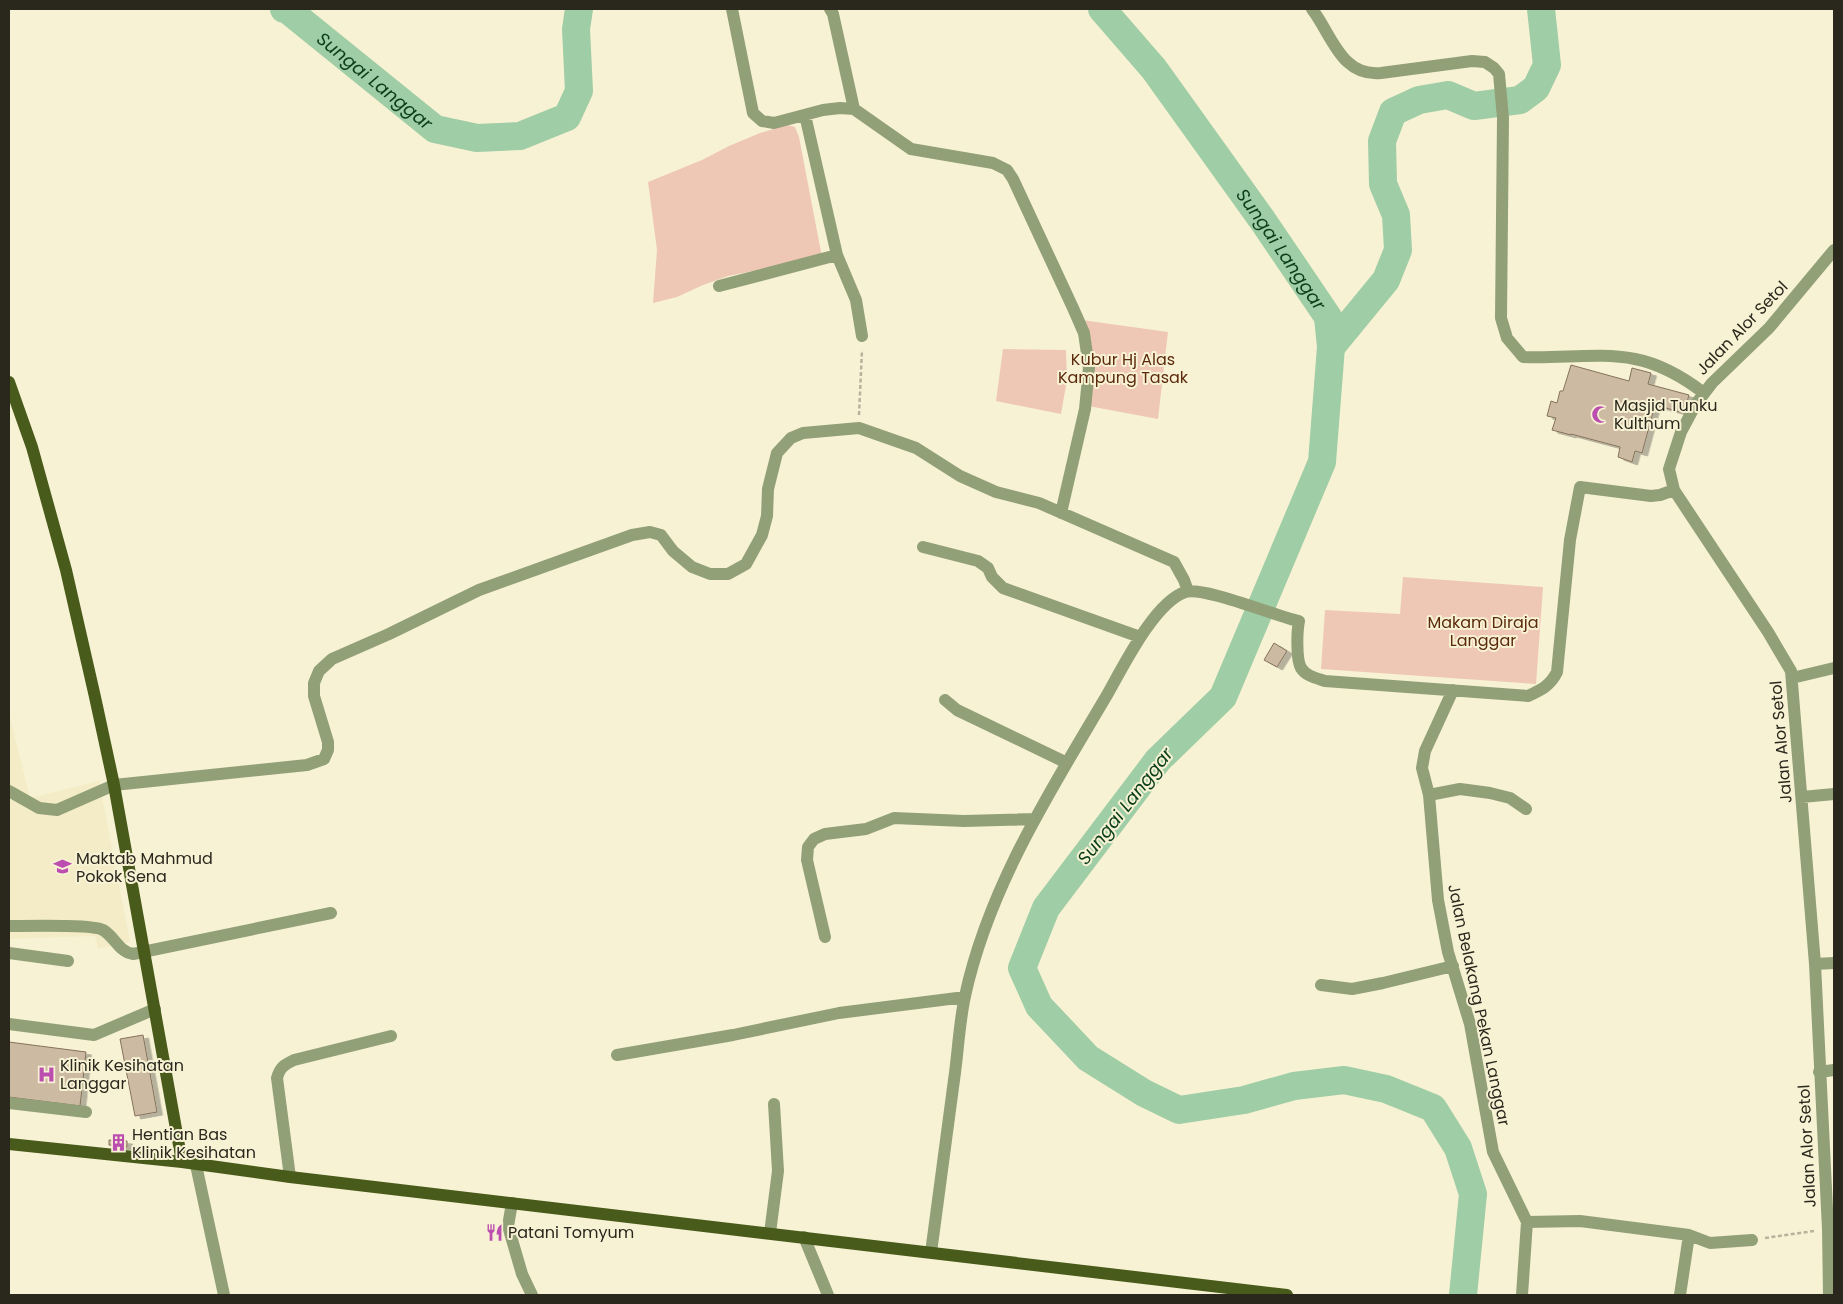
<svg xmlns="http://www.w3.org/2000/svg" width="1843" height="1304" viewBox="0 0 1843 1304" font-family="Poppins,sans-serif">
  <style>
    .built { fill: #f3ecc6 }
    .green { fill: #eec8b5 }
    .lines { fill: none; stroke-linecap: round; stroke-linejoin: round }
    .river { stroke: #9fcda5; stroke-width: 28 }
    .building { fill: #cdbaa2; stroke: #84725c; filter: url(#shadow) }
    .path { stroke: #b7b29b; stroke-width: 2.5; stroke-dasharray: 4 2.5; stroke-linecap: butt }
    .minor { stroke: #92a077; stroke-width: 12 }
    .major { stroke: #495b1b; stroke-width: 12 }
    .labels { text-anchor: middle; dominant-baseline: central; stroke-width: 4; stroke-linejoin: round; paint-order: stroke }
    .street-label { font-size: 16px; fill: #2a281d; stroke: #f8f2d5 }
    .park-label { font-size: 16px; fill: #5b2a0c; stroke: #f8f2d5 }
    .poi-label { font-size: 16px; fill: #2a281d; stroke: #f8f2d5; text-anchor: start }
    .water-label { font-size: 18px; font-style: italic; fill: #0b3f1b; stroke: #f8f2d5 }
  </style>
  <defs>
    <filter id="shadow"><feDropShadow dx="5.5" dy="3" stdDeviation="0" flood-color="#0004"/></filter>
  </defs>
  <rect width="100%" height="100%" fill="#f8f2d5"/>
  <path class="built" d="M9 713 30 798 99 781 130 942 98 949 95 936 9 939Z"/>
  <path class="green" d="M787 125 795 127 799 137 822 257 728 276 703 285 677 297 653 303 657 250 648 182 702 160 729 146 760 133Z
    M1082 320 1168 332 1158 419 1083 405Z
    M1003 349 1066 350 1067 380 1061 414 996 401Z
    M1403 577 1543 587 1536 684 1321 669 1325 610 1400 614Z"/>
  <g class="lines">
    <g class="river">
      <path id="s1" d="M284 9 288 10 435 129 477 138 520 136 567 117 579 91 576 29 579 9"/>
      <path id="s2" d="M1102 9 1154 69 1263 221 1328 317 1331 347 1322 462 1223 697 1158 760 1046 908 1022 968 1039 1006 1088 1058 1144 1093 1179 1110 1244 1100 1294 1086 1344 1080 1386 1089 1433 1108 1458 1148 1473 1194 1463 1295"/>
      <path d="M1331 347 1386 280 1398 250 1396 215 1383 184 1382 141 1393 112 1419 100 1448 95 1474 106 1520 100 1536 88 1547 65 1541 9"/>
    </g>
  </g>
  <path class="building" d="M1571 365 1629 381 1632 368 1651 373 1648 384 1689 395 1684 413 1655 405 1642 453 1635 451 1632 462 1618 457 1620 447 1571 434V435L1552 430 1556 418 1547 416 1551 401 1557 403 1560 391H1563Z
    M1274 643 1287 651 1277 667 1264 660Z
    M143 1035 157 1112 135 1116 120 1039Z
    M9 1042 86 1052 80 1106 9 1097Z
    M109 1140 127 1141V1147L109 1145Z"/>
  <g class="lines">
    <path class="path" d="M859 415 862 350
      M1765 1238 1814 1231"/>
    <path class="minor" d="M732 9 753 113 762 121 774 123 823 110 840 108 854 109 911 149 993 163 1007 170 1013 179 1073 308 1084 333 1089 368 1085 409 1061 513
      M830 9 833 14 854 109
      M1312 9C1332 35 1341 77 1381 73L1472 61 1485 62 1494 68 1499 74 1503 118 1501 318 1507 338 1523 357C1560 359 1599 352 1635 359 1661 364 1683 377 1704 393
      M805 115 837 255 856 300 862 336
      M719 286 837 255
      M923 547 978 561 988 568 992 577 1003 588 1140 637
      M1792 678 1834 668
      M1453 690 1425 751 1422 768 1429 795 1438 900 1448 952 1470 1024 1493 1152 1527 1222 1522 1295
      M945 700 957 710 1067 763
      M9 791 39 808 57 810 114 785 307 765 324 759 328 750V742L314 696V683L319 671 332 659 389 634 479 590 632 535 650 532 661 535 673 551 692 567 710 574H728L746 564 762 535 767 516 768 489 777 453 791 438 803 433 859 428 916 448 960 476 996 492 1039 503 1174 562 1184 580 1188 591
      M1429 795 1460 789 1490 793 1510 798 1526 809
      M1802 797 1834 794
      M9 926C25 926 93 924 103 930 115 937 119 952 133 954L331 913
      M825 937 807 860 808 847 814 839 825 834 866 829 894 818 964 821 1034 819
      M9 953 68 961
      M1815 964 1834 963
      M1321 985 1352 989 1383 983 1453 966
      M9 1024 94 1035 155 1009
      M617 1055 733 1035 839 1013 965 997
      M1819 1072 1834 1070
      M9 1103 86 1112
      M196 1165 224 1295
      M290 1177 277 1078C280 1067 284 1065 294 1060L391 1036
      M512 1203 508 1226 522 1274 532 1295
      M1527 1222 1580 1221 1689 1235
      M770 1233 778 1171 774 1104
      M804 1237 828 1295
      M931 1252C939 1195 946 1138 954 1080 958 1053 959 1024 965 996 989 886 1051 790 1107 695 1123 667 1154 603 1185 592 1203 586 1275 616 1299 621 1297 631 1296 659 1301 668 1306 676 1316 678 1325 681L1528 696C1541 690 1550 686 1557 672L1570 540 1580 487 1651 496 1660 495 1674 490
      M1680 1295 1689 1235 1710 1243 1752 1240
      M1829 1295 1828 1229 1815 964 1791 671 1768 632 1674 490 1669 469 1681 432 1696 404 1712 383 1769 328 1834 250"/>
    <path class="major" d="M9 382 32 447 66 570 95 697 114 785 182 1162
      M9 1144 182 1162 290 1177 1287 1295"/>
  </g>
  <defs>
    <symbol id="mosque-bare" viewBox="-9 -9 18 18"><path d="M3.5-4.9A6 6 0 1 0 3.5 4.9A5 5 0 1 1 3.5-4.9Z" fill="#bb4eae" stroke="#f8f2d5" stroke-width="2.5" paint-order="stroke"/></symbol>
    <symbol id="school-bare" viewBox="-9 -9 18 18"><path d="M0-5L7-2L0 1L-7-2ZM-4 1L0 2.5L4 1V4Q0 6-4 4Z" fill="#bb4eae" stroke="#f8f2d5" stroke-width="2.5" paint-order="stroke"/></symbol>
    <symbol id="hospital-bare" viewBox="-9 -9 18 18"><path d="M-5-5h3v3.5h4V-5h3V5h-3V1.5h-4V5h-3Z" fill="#bb4eae" stroke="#f8f2d5" stroke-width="2.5" paint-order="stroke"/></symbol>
    <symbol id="building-bare" viewBox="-9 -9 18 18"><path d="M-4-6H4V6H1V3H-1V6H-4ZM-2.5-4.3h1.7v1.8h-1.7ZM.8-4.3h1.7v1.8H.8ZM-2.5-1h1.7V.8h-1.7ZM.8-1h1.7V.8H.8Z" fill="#bb4eae" stroke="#f8f2d5" stroke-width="2.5" paint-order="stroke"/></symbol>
    <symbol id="restaurant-bare" viewBox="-9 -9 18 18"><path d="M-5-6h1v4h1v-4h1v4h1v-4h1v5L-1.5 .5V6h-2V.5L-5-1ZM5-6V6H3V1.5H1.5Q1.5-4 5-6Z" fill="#bb4eae" stroke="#f8f2d5" stroke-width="2.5" paint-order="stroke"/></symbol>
  </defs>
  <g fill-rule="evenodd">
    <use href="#mosque-bare" x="1588" y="402" width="25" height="25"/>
    <use href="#school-bare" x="50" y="854" width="25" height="25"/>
    <use href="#hospital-bare" x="34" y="1062" width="25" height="25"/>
    <use href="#building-bare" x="106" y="1130" width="25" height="25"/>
    <use href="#restaurant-bare" x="482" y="1220" width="25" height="25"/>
  </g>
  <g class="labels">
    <g class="street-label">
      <text transform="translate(1742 328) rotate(-46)">Jalan Alor Setol</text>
      <text transform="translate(1781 742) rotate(-95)">Jalan Alor Setol</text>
      <text transform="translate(1479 1005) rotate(78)">Jalan Belakang Pekan Langgar</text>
      <text transform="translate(1807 1146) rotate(-93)">Jalan Alor Setol</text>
    </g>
    <g class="park-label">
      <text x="1123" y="359">Kubur Hj Alas<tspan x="1123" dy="18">Kampung Tasak</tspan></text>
      <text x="1483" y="622">Makam Diraja<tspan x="1483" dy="18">Langgar</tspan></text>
    </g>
    <g class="poi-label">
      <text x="1614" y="405">Masjid Tunku<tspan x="1614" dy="18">Kulthum</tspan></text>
      <text x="76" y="858">Maktab Mahmud<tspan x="76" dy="18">Pokok Sena</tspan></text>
      <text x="60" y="1065">Klinik Kesihatan<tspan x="60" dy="18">Langgar</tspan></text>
      <text x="132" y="1134">Hentian Bas<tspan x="132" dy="18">Klinik Kesihatan</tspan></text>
      <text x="508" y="1232">Patani Tomyum</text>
    </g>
    <g class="water-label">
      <text stroke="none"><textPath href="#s1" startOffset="116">Sungai Langgar</textPath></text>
      <text stroke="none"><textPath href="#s2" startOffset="300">Sungai Langgar</textPath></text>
      <text transform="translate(1125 806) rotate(-52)">Sungai Langgar</text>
    </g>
  </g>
  <rect width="1843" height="1304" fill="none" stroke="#2a281d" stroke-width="20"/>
</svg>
